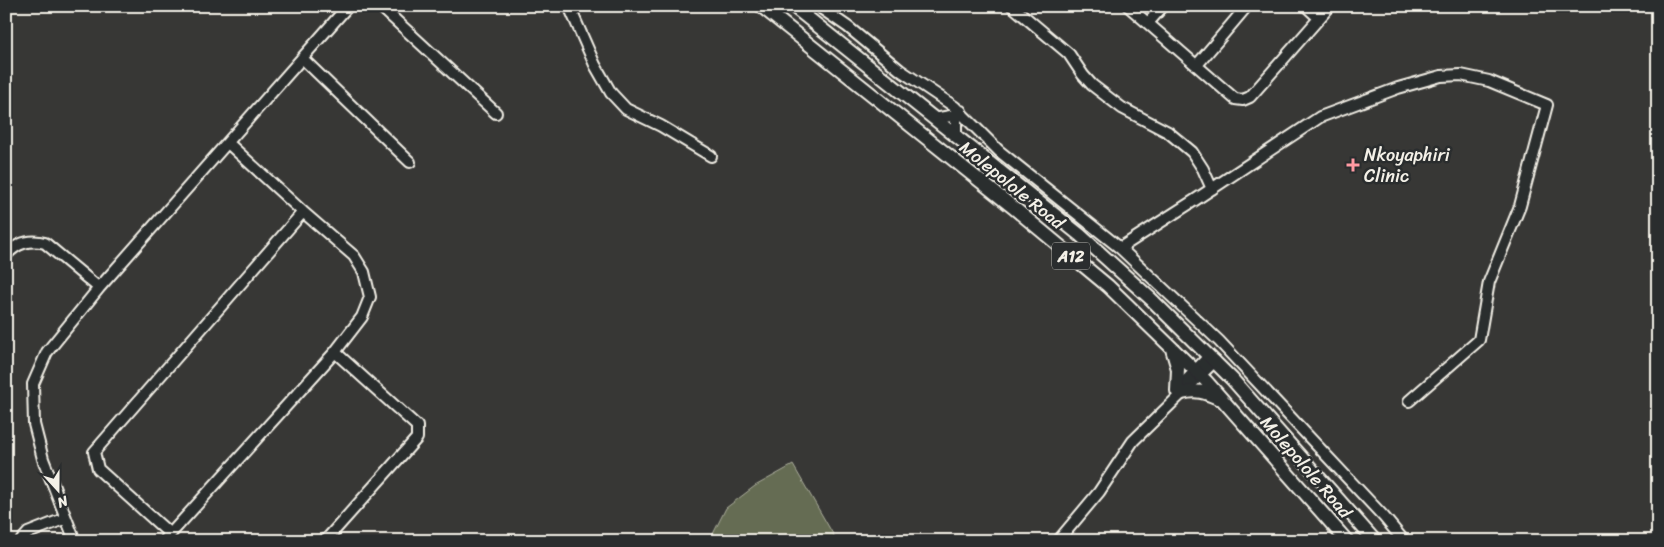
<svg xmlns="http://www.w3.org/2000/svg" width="1664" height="547" viewBox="0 0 1664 547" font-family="Sriracha,sans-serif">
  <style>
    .green { fill: #656c52; stroke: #acae9d }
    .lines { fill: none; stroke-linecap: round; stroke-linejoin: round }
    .minor-casing { stroke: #f4f1e8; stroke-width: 14 }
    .major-casing { stroke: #f4f1e8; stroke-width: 16 }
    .minor { stroke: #2a2d2e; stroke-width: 10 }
    .major { stroke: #2a2d2e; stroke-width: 12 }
    .poi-dot { fill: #ff9aa2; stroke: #2a2d2e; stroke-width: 2 }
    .labels { text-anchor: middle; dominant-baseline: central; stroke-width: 5; stroke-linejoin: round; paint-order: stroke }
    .shield { fill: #2a2d2e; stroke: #b7b6b0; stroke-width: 1 }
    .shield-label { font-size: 16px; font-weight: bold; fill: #f4f1e8 }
    .poi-label { font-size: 18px; fill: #f4f1e8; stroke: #2a2d2e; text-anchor: start }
    .street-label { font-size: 18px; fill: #f4f1e8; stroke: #2a2d2e }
  </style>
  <rect width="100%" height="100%" fill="#373735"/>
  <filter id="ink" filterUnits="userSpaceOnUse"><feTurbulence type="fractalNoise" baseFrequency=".02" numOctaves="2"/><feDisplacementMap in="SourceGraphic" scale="10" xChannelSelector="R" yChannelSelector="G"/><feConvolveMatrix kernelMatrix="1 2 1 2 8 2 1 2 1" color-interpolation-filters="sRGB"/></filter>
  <g filter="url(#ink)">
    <path class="green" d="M793 465 837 541H716L713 534 726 508 755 486Z"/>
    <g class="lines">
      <defs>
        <path id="minor" d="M380 6 496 113
          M569 6 595 65 611 93 626 109 661 126 711 156
          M1012 6 1069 54 1083 75 1092 85 1122 108 1168 132 1192 152 1203 169 1212 189
          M1128 6 1235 99 1243 100 1250 97 1330 6
          M1306 6 1319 18
          M822 9 848 27 900 70 955 107 999 151 1120 248 1219 341 1384 517 1404 541
          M1148 23 1163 6
          M302 58 410 162
          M1197 65 1247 6
          M934 119 956 115 961 111
          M956 137V115
          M228 143 303 212 354 256 364 272 370 297 362 317 335 352
          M1120 248 1195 200 1320 117 1398 88 1441 76 1461 75 1489 81 1547 105 1520 206 1489 282 1479 340 1409 401
          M6 255C17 243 29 239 45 243L99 288
          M1180 387 1209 356
          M170 534 98 469 94 452 303 212
          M21 541 28 533 66 518
          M75 541 43 459 34 424 33 384 47 352 99 288 348 6
          M164 541 335 352 417 426V438L325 541
          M1058 541 1099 492 1133 441 1215 361"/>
        <path id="major" d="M761 6 1014 208 1108 286 1206 381 1347 541
          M793 6 1080 235 1151 299 1232 379 1375 541
          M1172 349 1178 369 1177 391
          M1182 393C1196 389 1205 392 1218 398"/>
      </defs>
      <use href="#minor" class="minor-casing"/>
      <use href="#major" class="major-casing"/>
      <use href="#minor" class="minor"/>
      <use href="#major" class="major"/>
    </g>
  </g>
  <path class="poi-dot" d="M1350.5 157.5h5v5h5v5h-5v5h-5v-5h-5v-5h5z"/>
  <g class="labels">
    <rect class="shield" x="1052" y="242.5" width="38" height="27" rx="4"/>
    <g class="shield-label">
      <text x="1071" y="256">A12</text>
    </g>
    <g class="poi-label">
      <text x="1364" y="155">Nkoyaphiri<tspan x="1364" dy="21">Clinic</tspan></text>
    </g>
    <g class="street-label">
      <text transform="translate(1012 185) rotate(39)">Molepolole Road</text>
      <text transform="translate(1306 467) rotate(49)">Molepolole Road</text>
    </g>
  </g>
  <rect width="1664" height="547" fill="none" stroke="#2a2d2e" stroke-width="25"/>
  <rect x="12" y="12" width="1639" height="522" fill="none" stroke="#f4f1e8" stroke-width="2" filter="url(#ink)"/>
  <g transform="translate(58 490) rotate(159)" stroke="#2a2d2e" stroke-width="4" paint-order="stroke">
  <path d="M0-4L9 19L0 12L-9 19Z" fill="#f4f1e8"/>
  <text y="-8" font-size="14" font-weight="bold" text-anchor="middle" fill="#f4f1e8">N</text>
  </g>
</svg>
